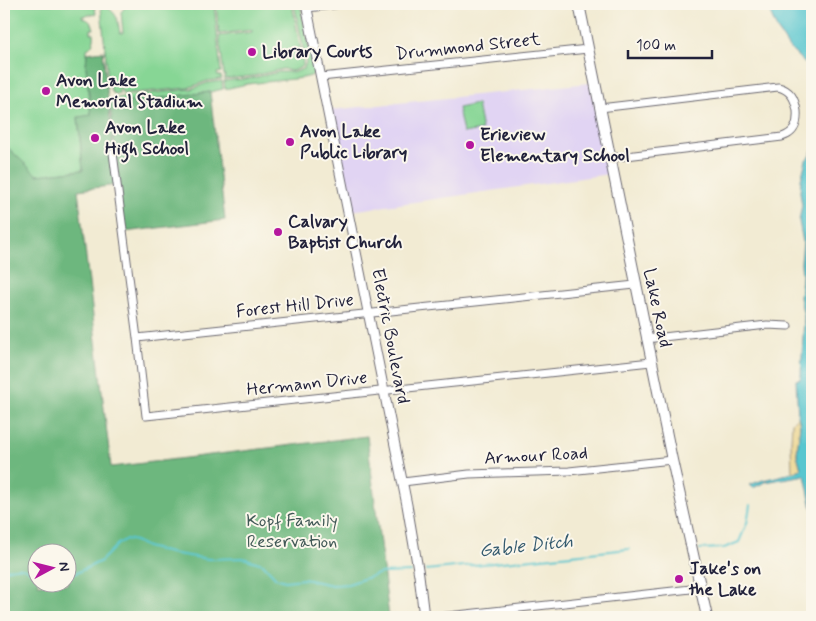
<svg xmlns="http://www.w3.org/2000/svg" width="816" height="621" viewBox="0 0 816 621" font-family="Mynerve,sans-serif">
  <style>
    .built { fill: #e1d4f3 }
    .green { fill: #87d695; stroke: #547c68 }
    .forest { fill: #6db77e; stroke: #486c5c; fill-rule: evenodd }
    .sand { fill: #eeda9e; stroke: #887e6c }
    .water { fill: #59c6cf; stroke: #3e7485 }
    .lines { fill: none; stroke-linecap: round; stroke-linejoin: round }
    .stream { stroke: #59c6cf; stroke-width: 2 }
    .minor-casing { stroke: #6b6870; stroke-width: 9 }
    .tertiary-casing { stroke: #6b6870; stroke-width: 11 }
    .primary-casing { stroke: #6b6870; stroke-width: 12 }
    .minor { stroke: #fff; stroke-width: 7 }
    .tertiary { stroke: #fff; stroke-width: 9 }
    .primary { stroke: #fff; stroke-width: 10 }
    .poi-dot { fill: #b5179e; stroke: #fbf7ec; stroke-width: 2 }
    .labels { text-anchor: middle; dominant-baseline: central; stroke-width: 4; stroke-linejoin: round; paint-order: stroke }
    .street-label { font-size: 18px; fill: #22223b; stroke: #fbf7ec }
    .poi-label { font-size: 18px; font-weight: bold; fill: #22223b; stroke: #fbf7ec; text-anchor: start }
    .park-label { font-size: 18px; fill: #405856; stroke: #fbf7ec }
    .water-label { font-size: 19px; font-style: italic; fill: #355b6f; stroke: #fbf7ec }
  </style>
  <rect width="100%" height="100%" fill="#fbf7ec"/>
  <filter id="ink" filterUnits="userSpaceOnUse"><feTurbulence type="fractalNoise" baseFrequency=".02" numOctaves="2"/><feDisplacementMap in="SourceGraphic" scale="10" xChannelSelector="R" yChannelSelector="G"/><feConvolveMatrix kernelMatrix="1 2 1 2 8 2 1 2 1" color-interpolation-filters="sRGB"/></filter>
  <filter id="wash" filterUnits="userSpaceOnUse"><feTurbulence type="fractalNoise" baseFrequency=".0096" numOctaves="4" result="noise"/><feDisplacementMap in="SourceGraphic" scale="20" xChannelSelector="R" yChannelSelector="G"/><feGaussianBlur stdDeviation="1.12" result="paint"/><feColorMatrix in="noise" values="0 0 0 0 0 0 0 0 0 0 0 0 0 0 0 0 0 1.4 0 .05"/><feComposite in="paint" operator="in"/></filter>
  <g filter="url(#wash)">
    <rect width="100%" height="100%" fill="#f2ebd3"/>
    <path class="built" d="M590 83 609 174 351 211 331 110Z"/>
    <path class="green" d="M4 4H92L95 8 96 14 82 16 83 18C88 19 93 23 94 29H91V33H94C95 38 93 47 87 49V53L86 66 91 115 78 118 83 170 4 179Z
      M128 4H214L221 72 217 73 218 76H221L222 79 207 81 188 88 122 94 121 88 119 89V94H114L111 91 108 80 101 8 105 5C118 16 117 16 120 33H123L121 12Z
      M216 4H292L303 61V66L296 70 291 71 283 69 253 76 224 79 225 77V75H224L219 36 252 32V30L219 34Z
      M294 4H300L314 73 311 76 303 78 247 84 225 89 224 81 252 78 279 72H296L304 68 306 62Z
      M222 81 223 89 210 92 110 104V101L112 100 125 96 191 89 207 83Z
      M477 104 482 130 463 133 458 108Z"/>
    <path class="forest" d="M103 51 117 185 78 190 111 467 367 436 389 617H4V144L37 175 83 170 78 117 91 115 86 66 87 53ZM38 554H68V584H38Z
      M210 92 225 220 124 232 110 104Z"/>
    <path class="sand" d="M798 416 800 425 797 454 801 469 792 473 791 442 792 423Z"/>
    <path class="water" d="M766 4H812V70L789 48 778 31Z
      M812 150V509L805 475 765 482 753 488 750 485C766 477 785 477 801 469L797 454 800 425 798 416 796 380 800 379 801 376 804 317 800 297 802 276 801 263 803 242 799 221 802 205 800 192 801 180 806 160 811 154Z"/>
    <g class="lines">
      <path class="stream" d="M700 549 724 548 739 542 747 523 750 505
        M426 570 629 549
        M4 571C20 565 24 567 38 576
        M68 577 101 561 118 544 126 539 135 541 147 547 170 553 208 559 243 558 263 564 276 578 285 581 304 579 332 585 348 584 381 573 411 572"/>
    </g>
  </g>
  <g filter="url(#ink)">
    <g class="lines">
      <defs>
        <path id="minor" d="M307 8 342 4
          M321 77 588 49
          M600 108 778 87C791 90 795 99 797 111 798 124 795 133 782 137L610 158
          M113 153 137 338 146 416 651 362
          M137 338 635 285
          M646 339 767 325 788 326
          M403 482 469 474 569 471 672 460
          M439 617 700 588"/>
        <path id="tertiary" d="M306 4 407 505 419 575 424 617"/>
        <path id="primary" d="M579 4 672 460 707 617"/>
      </defs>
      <use href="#minor" class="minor-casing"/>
      <use href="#tertiary" class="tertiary-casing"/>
      <use href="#primary" class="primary-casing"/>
      <use href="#minor" class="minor"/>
      <use href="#tertiary" class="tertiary"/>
      <use href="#primary" class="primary"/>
    </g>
  </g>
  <g class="poi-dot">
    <circle cx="252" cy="52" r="5"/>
    <circle cx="46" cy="91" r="5"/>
    <circle cx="95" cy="138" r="5"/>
    <circle cx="290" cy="142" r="5"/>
    <circle cx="470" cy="145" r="5"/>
    <circle cx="278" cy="232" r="5"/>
    <circle cx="679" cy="579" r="5"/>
  </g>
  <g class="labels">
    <g class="street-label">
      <text transform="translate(468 47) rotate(-6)">Drummond Street</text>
      <text transform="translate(295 306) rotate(-6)">Forest Hill Drive</text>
      <text transform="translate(657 308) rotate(78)">Lake Road</text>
      <text transform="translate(390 336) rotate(79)">Electric Boulevard</text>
      <text transform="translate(307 384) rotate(-6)">Hermann Drive</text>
      <text transform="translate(536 456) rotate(-3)">Armour Road</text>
    </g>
    <g class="poi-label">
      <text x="262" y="52">Library Courts</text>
      <text x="56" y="81">Avon Lake<tspan x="56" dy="21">Memorial Stadium</tspan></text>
      <text x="105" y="128">Avon Lake<tspan x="105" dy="21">High School</tspan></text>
      <text x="300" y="132">Avon Lake<tspan x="300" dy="21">Public Library</tspan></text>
      <text x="480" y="135">Erieview<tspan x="480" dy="21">Elementary School</tspan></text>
      <text x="288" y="222">Calvary<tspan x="288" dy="21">Baptist Church</tspan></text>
      <text x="689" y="569">Jake's on<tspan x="689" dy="21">the Lake</tspan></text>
    </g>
    <g class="park-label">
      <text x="292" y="521">Kopf Family<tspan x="292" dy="21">Reservation</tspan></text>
    </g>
    <g class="water-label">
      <text transform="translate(526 546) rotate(-6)">Gable Ditch</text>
    </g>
  </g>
  <rect width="816" height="621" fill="none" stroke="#fbf7ec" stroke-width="20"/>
  <g transform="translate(52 568) rotate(83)"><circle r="24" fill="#fbf7ec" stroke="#a4a2a5"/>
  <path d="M0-4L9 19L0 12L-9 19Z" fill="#b5179e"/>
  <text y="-8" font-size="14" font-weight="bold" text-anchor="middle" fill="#22223b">N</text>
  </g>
  <path d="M628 50v8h84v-8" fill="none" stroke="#22223b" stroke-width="2.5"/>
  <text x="636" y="50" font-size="15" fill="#22223b" stroke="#fbf7ec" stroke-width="4" paint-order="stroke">100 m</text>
</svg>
